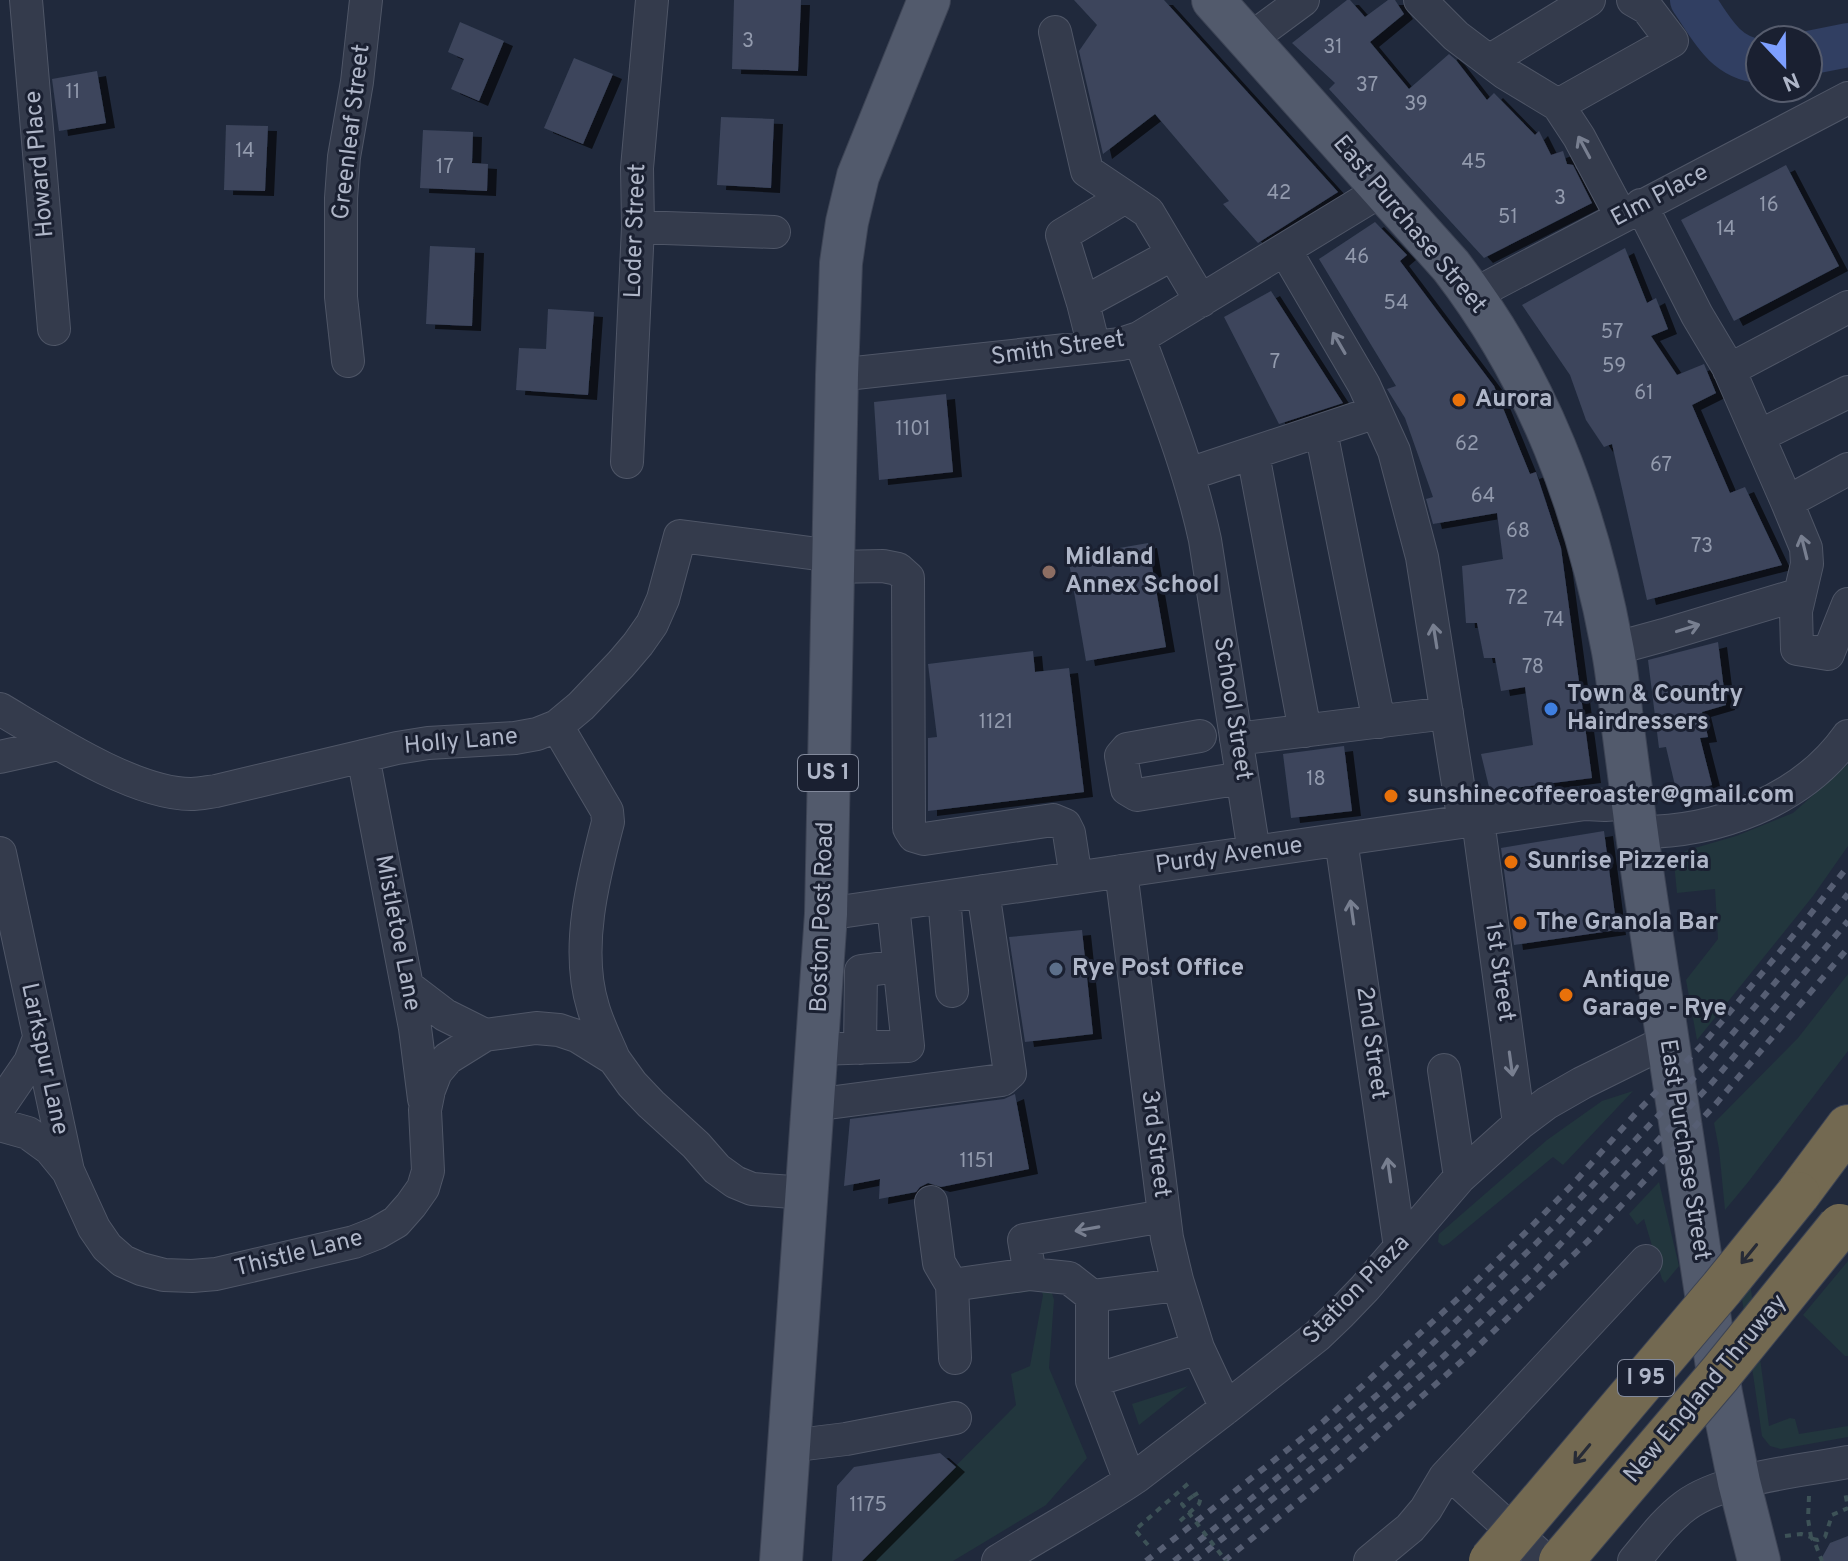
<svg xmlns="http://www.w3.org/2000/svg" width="1848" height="1561" viewBox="0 0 1848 1561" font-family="Overpass,sans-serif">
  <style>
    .green { fill: #22363d }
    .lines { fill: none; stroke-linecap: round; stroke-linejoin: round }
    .river { stroke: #313f62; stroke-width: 44 }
    .building { fill: #3c455c; filter: url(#shadow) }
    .minor-casing { stroke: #4f5667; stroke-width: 34 }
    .major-casing { stroke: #3d4455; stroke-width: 44 }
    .highway-casing { stroke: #3c4354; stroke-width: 46 }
    .path { stroke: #3d5257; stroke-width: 4; stroke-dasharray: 6 6; stroke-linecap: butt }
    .minor { stroke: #343b4c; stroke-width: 32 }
    .major { stroke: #525a6c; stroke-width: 42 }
    .highway { stroke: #736951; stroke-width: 44 }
    .rail { stroke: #565e73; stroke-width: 6; stroke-dasharray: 8 8; stroke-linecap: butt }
    .highway-bridge-casing { stroke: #3c4354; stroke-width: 46; stroke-linecap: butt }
    .path-bridge { stroke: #3d5257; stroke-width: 4; stroke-dasharray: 6 6; stroke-linecap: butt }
    .highway-bridge { stroke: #736951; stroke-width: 44 }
    .oneway { stroke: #787f90 }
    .oneway2 { stroke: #272b36 }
    .food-dot { fill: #e8710a; stroke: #1a2031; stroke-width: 3 }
    .education-dot { fill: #8d6e63; stroke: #1a2031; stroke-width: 3 }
    .shop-dot { fill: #3f7fe0; stroke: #1a2031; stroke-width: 3 }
    .service-dot { fill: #5c6f8a; stroke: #1a2031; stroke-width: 3 }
    .labels { text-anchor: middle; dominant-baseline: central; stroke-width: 6; stroke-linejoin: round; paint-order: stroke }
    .number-label { font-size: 20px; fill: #929aad }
    .shield { fill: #1a2031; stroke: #82899b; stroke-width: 2 }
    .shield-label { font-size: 22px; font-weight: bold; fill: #afb6c8 }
    .street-label { font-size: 24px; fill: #afb6c8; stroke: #1a2031 }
    .poi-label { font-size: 24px; font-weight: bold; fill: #afb6c8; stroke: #1a2031; text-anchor: start }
  </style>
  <defs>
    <filter id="shadow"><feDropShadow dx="9" dy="5" stdDeviation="0" flood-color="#0009"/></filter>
  </defs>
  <rect width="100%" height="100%" fill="#20293c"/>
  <path class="green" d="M1848 764V846L1813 896 1697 1040 1686 980 1718 939 1715 889 1677 893 1674 863 1679 854 1688 850 1736 836 1793 813Z
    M1848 974V1051L1749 1181 1725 1210 1719 1149 1714 1123 1798 1038Z
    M1633 1091 1563 1165 1553 1157 1449 1243 1443 1246 1438 1242 1439 1234 1547 1140 1602 1101Z
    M1659 1182 1679 1266 1665 1283 1662 1279 1644 1219 1637 1225 1629 1214Z
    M1848 1261V1356H1845L1803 1315Z
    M1748 1267 1769 1426 1790 1418 1795 1419 1799 1434 1848 1426V1437L1781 1449 1770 1446 1762 1436 1739 1278Z
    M1049 1283 1054 1300 1049 1368 1087 1458 1046 1505 953 1561H862L1016 1405 1011 1374 1030 1366 1043 1295 1041 1290 972 1299V1295Z
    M1188 1386 1139 1425 1132 1404Z"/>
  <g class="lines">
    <path class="river" d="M1692 0C1710 26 1724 58 1760 61
      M1808 53 1848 45"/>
  </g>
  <path class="building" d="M734 0H801L798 71 732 69Z
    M1074 0H1164L1338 192 1258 243 1223 204 1229 201 1155 114 1103 154 1079 51 1097 25Z
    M1347 0H1350L1365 17 1388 0H1395L1404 14 1370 42 1409 89 1449 54 1456 60 1487 100 1494 93 1535 135 1539 131 1551 155 1563 151 1567 164 1573 165 1592 203 1484 258 1329 89 1335 83 1292 43Z
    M460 22 504 41 479 101 451 89 464 59 448 52Z
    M574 58 613 74 583 144 544 128Z
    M97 71 106 123 59 131 52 79Z
    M721 117 774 119 771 188 717 185Z
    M226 125 268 126 265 191 224 190Z
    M423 130 473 132 472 163 488 164 487 191 420 188Z
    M1786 165 1839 266 1734 321 1681 220Z
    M1375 222 1407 255 1400 261 1494 386 1530 474 1536 472 1561 548 1592 778 1490 791 1481 754 1533 745 1525 687 1501 691 1495 658H1484L1477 623H1466L1462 566 1503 559 1497 513 1433 524 1426 499 1433 497 1405 418 1387 389 1396 386 1319 259Z
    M430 246 475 248 472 326 426 324Z
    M1625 248 1647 303 1656 298 1668 329 1651 336 1677 375 1704 364 1716 393 1692 405 1730 493 1745 487 1782 565 1647 600 1612 444 1604 447 1586 420 1570 375 1522 305Z
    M1271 291 1343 403 1279 424 1224 317Z
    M548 309 594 312 588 395 516 390 519 348 546 349Z
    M946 394 953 472 879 480 874 402Z
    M1148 543 1166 647 1086 661 1068 557Z
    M1718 642 1726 705 1702 712 1708 737 1700 738 1712 785 1677 794 1666 747 1659 748 1648 660Z
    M1033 651 1035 672 1069 668 1084 792 928 811V738L937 737 928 664Z
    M1344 746 1352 811 1291 818 1283 754Z
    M1604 831 1617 930 1514 945 1501 848Z
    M1082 930 1093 1034 1025 1042 1009 937Z
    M1015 1094 1029 1169 941 1187 928 1183 920 1187 916 1192 879 1199 880 1179 844 1186 850 1119 1004 1099Z
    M940 1453 956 1467 862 1561H832L837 1486 854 1467Z
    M1848 1536V1561H1820L1830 1543Z"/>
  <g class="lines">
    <defs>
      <path id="minor" d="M26 0 54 329
        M1420 0 1456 36 1505 73 1558 105 1579 137 1621 216
        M1055 32 1087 171 1148 212 1201 301
        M1249 40 1303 0
        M1489 61 1589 0
        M1558 105 1672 41 1647 8 1633 0
        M1641 205 1697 315 1728 367 1787 502 1848 469
        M638 227 774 232
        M1285 250 1364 385 1394 451 1422 557 1464 822
        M1473 295 1848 98
        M1083 303 1062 235 1125 197
        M1139 338C1164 405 1190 470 1205 540L1254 852
        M1094 347 1083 303 1173 254
        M348 361 341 297V198L344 157 357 82 366 0
        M1729 370 1848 307
        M837 375 1121 344 1139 338 1382 190
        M1321 431 1379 722
        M1759 436 1848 392
        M1253 454 1305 731
        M627 462 638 227 637 168 652 0
        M1189 474 1376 412
        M1787 502 1806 548 1807 564 1796 611 1797 649 1828 654 1848 604
        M833 567 883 566 898 569 908 578 909 828 914 836 924 839 1053 820 1065 825 1069 833 1076 878
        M1613 649 1664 635 1800 594
        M0 709C49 738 134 794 191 794 199 794 208 792 216 791L397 748 428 743 515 738 537 734 557 726 581 706 621 664 638 644 652 624 663 599 680 536 833 556
        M557 726 607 811 608 822C593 879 575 949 593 1007 598 1025 607 1042 614 1059
        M1200 736 1127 749 1121 756 1127 789 1137 795 1242 778
        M1236 739 1447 713
        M363 756 415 1028 424 1099
        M0 757 58 744
        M1478 820 1519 1124
        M1636 832C1715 833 1801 802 1848 736
        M1341 840 1400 1247
        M0 853 68 1171
        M1121 871 1167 1238 1177 1280 1198 1348 1226 1408
        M944 897 952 991
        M826 914 1585 804 1605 805 1633 803
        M407 986 445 1015 485 1035
        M860 1048 861 971 899 966
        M817 1049 908 1046 893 905
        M1444 1070 1460 1177
        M813 1105 1002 1080 1010 1073 983 891
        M0 1106 30 1062 39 1038
        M0 1125 28 1133 50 1149 68 1171 94 1228 107 1247 123 1261 141 1269 164 1275 192 1276 216 1274 354 1242 377 1233 396 1222 411 1205 423 1188 428 1171 425 1110 429 1090 436 1072 448 1058 485 1035 536 1028 559 1030 577 1036 614 1059 632 1084 651 1104 696 1145 717 1169 735 1182 752 1189 806 1193
        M931 1202 939 1263 952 1285
        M1092 1296 1069 1278 1030 1274 1024 1240 1164 1216
        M955 1358 952 1285 1030 1274
        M1092 1381 1198 1348
        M789 1446 846 1439 955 1418
        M1449 1473 1546 1561
        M1130 1481 1092 1381V1296L1178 1285
        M998 1561C1044 1532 1092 1507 1136 1477L1226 1408 1317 1336 1340 1314 1365 1288 1460 1177 1519 1124 1547 1103 1582 1083 1667 1041
        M1370 1561 1410 1528 1426 1509 1445 1477 1646 1261
        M1634 1561C1650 1542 1665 1521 1685 1506 1722 1478 1801 1471 1848 1462"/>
      <path id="major" d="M1213 0 1451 266C1538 379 1586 507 1612 646 1618 675 1620 706 1624 736 1631 790 1638 844 1646 897 1671 1063 1696 1228 1721 1393L1739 1482 1759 1561
        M781 1561 826 914 837 375 841 263 847 222 858 176 929 0"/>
      <path id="highway" d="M1798 1194 1848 1127"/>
    </defs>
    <use href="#minor" class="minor-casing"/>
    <use href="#major" class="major-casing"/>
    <use href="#highway" class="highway-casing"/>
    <path class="path" d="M1193 1496 1198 1493
      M1809 1496 1808 1519 1811 1537
      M1180 1521 1199 1504 1201 1497
      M1785 1536 1801 1534 1811 1537 1815 1543 1822 1561
      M1813 1539 1818 1540 1825 1537 1832 1515 1848 1508 1845 1492
      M1148 1545 1135 1530 1190 1482"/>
    <use href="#minor" class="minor"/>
    <use href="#major" class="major"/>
    <use href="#highway" class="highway"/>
    <path class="rail" d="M1146 1561 1324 1421 1464 1293 1528 1230 1572 1185 1637 1112 1704 1043 1802 925 1848 866
      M1174 1561 1324 1440 1383 1390 1448 1329 1557 1223 1707 1064 1815 935 1848 894
      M1194 1561 1325 1458 1444 1356 1534 1272 1710 1085 1848 921
      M1224 1561 1345 1464 1471 1353 1590 1239 1714 1106 1848 948"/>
    <defs>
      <path id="highway-bridge" d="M1491 1561 1722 1288 1798 1194
        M1561 1561 1720 1374 1840 1226"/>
    </defs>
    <use href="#highway-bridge" class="highway-bridge-casing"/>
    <path class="path-bridge" d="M1193 1496 1182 1504 1226 1561"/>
    <use href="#highway-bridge" class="highway-bridge"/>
  </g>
  <defs><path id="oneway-shaft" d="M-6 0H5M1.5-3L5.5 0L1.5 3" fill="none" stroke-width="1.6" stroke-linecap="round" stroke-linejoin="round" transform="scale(2)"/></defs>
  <g class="oneway">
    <use href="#oneway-shaft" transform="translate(1584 147) rotate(-118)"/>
    <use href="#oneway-shaft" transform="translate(1339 343) rotate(-120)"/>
    <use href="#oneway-shaft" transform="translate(1804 547) rotate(-104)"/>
    <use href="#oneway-shaft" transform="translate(1688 628) rotate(-17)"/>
    <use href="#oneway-shaft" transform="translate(1435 636) rotate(-99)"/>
    <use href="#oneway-shaft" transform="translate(1352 912) rotate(-98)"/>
    <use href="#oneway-shaft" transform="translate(1511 1064) rotate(82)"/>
    <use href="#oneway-shaft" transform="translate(1389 1170) rotate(-98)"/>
    <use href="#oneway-shaft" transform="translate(1087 1229) rotate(170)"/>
  </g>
  <g class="oneway2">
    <use href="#oneway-shaft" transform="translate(1749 1254) rotate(129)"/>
    <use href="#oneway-shaft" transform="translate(1582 1454) rotate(130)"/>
  </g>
  <g class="food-dot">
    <circle cx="1459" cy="400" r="8"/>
    <circle cx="1391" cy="796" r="8"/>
    <circle cx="1511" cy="862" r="8"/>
    <circle cx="1520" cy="923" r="8"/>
    <circle cx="1566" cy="995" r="8"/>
  </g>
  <circle class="education-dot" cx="1049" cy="572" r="8"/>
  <circle class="shop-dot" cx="1551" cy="709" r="8"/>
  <circle class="service-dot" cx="1056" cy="969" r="8"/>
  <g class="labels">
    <g class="number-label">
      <text x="748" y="42">3</text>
      <text x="1333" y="48">31</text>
      <text x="1367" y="86">37</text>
      <text x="73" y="93">11</text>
      <text x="1416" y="105">39</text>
      <text x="245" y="152">14</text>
      <text x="1474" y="163">45</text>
      <text x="445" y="168">17</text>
      <text x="1279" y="194">42</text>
      <text x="1560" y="199">3</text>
      <text x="1769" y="206">16</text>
      <text x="1508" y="218">51</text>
      <text x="1726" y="230">14</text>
      <text x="1357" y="258">46</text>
      <text x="1396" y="304">54</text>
      <text x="1612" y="333">57</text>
      <text x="1275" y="363">7</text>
      <text x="1614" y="367">59</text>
      <text x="1644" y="394">61</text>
      <text x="913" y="430">1101</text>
      <text x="1467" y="445">62</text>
      <text x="1661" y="466">67</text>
      <text x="1483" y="497">64</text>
      <text x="1518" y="532">68</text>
      <text x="1702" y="547">73</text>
      <text x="1517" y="599">72</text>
      <text x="1554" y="621">74</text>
      <text x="1533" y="668">78</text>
      <text x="996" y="723">1121</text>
      <text x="1316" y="780">18</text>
      <text x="977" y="1162">1151</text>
      <text x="868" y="1506">1175</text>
    </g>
    <g class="shield">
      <rect x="798" y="755" width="60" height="36" rx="6"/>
      <rect x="1618" y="1360" width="56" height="36" rx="6"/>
    </g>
    <g class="shield-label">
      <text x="828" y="773">US 1</text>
      <text x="1646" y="1378">I 95</text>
    </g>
    <g class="street-label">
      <text transform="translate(352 132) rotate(-83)">Greenleaf Street</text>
      <text transform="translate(40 164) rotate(-95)">Howard Place</text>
      <text transform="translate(1660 196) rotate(-28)">Elm Place</text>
      <text transform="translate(1409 225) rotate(50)">East Purchase Street</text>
      <text transform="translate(636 231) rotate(-88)">Loder Street</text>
      <text transform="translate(1058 349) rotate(-8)">Smith Street</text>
      <text transform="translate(1232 709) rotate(81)">School Street</text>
      <text transform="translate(461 742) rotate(-5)">Holly Lane</text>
      <text transform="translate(1229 856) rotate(-8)">Purdy Avenue</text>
      <text transform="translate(823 917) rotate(-88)">Boston Post Road</text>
      <text transform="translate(397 933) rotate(79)">Mistletoe Lane</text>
      <text transform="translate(1499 972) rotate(82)">1st Street</text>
      <text transform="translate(1371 1043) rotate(82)">2nd Street</text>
      <text transform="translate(44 1059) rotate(78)">Larkspur Lane</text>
      <text transform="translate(1155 1144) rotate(83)">3rd Street</text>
      <text transform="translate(1684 1150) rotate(81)">East Purchase Street</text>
      <text transform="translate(299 1254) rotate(-14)">Thistle Lane</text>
      <text transform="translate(1357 1290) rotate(-46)">Station Plaza</text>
      <text transform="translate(1706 1389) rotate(-50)">New England Thruway</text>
    </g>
    <g class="poi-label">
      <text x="1475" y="400">Aurora</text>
      <text x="1065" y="558">Midland<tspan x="1065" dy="28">Annex School</tspan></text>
      <text x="1567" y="695">Town &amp; Country<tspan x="1567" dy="28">Hairdressers</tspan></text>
      <text x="1407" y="796">sunshinecoffeeroaster@gmail.com</text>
      <text x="1527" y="862">Sunrise Pizzeria</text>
      <text x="1536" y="923">The Granola Bar</text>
      <text x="1072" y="969">Rye Post Office</text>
      <text x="1582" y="981">Antique<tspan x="1582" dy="28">Garage - Rye</tspan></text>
    </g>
  </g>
  <g transform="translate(1784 64) rotate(158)"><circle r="38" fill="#1a2031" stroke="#565c6d" stroke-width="2"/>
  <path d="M0-6L14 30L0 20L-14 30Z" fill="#7d9fff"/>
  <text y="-12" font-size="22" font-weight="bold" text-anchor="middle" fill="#afb6c8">N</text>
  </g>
</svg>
